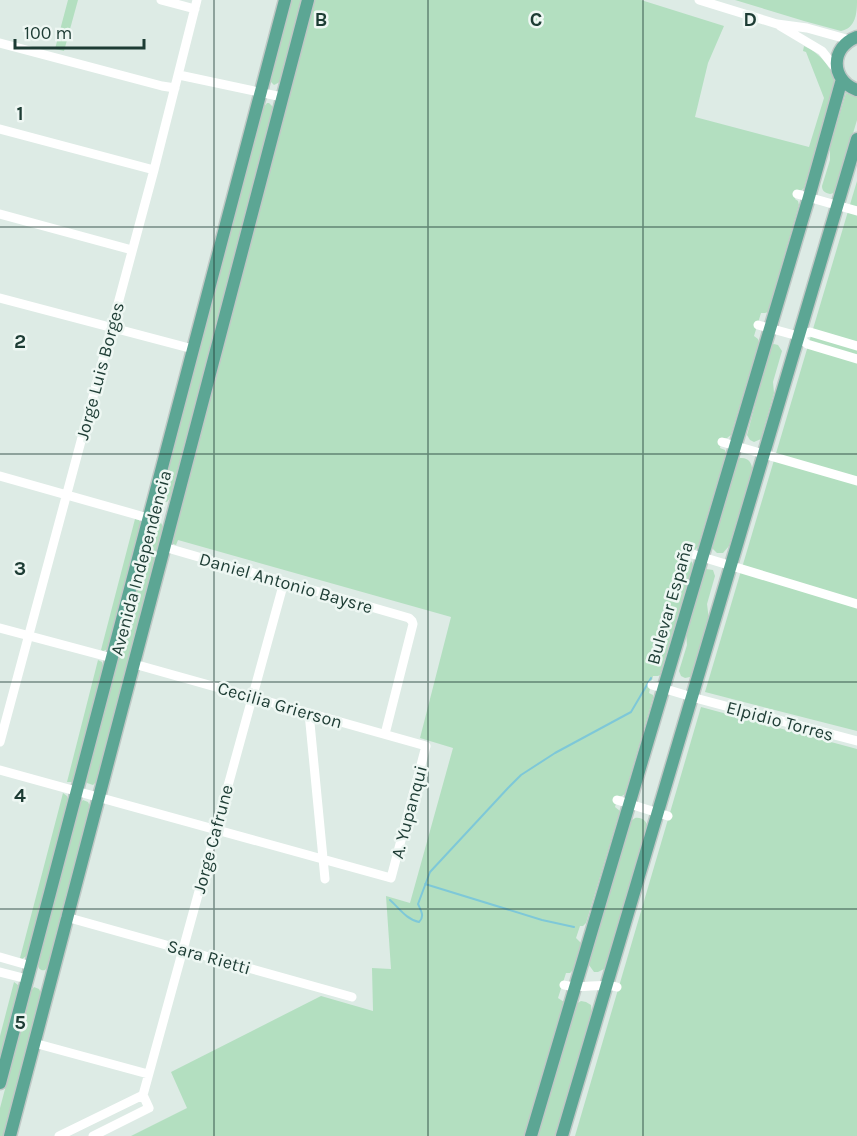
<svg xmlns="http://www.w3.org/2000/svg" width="857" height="1136" viewBox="0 0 857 1136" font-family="Karla,sans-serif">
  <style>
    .green { fill: #b3dfc0 }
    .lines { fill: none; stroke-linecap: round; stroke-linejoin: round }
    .stream { stroke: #7ec8d8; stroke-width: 2 }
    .major-casing { stroke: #c0c8c6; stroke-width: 15 }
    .minor { stroke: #fff; stroke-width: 9 }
    .major { stroke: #5ca694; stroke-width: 12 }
    .grid { fill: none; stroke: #1d3c34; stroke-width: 1.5; stroke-opacity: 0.55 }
    .labels { text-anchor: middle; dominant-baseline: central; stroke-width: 5; stroke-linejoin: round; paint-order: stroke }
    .street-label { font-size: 18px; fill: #1d3c34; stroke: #eef7f3 }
    .grid-label { font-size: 20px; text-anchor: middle; font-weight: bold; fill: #1d3c34; stroke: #eef7f3; stroke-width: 5; stroke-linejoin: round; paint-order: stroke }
  </style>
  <rect width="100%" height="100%" fill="#ddebe5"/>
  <path class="green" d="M68 0H78L64 51 55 49Z
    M290 0H302L281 81 278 83 274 85 270 81V78Z
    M313 0H641L724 26 708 63 695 117 809 147 824 98 806 52 803 51 804 46C820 53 834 69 835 86L804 188 802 190H798L795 199 798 201 799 205 768 312 765 313H761L754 336 758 339 759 342 731 435 727 438H722L720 448 725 450 726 453 698 547 695 550 690 549 687 559 692 562 693 565 660 675 658 676H653L649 693 653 695V698L625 794 622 796H618L615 807 620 811 586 923 583 926H580L576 938 581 943 573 970 570 973H566L558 998 564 1002 524 1136H131L187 1108 171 1072 321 996 373 1011 372 968 391 969 386 896 410 903 453 748 420 738 451 617 178 540 176 545 171 543Z
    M735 0H857C857 13 856 28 841 31L804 21Z
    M846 93 857 97V120L837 187 834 193 830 194C825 193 822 191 822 186L830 160V146Z
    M267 103H269L273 107V110L170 498 167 502 162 500 161 495 263 108Z
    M857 181V731L705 692Z
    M774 344 778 345 782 351 773 382 774 393 761 439 754 442 750 440 747 435 755 405 754 397 771 345Z
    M740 458C749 457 753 464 752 472L729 546 723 553H717L710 546 736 461Z
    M135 519 139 520 141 523 108 649 103 651 101 650Z
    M156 521C161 521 162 524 163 528L96 782 93 785 87 783 86 779 153 525Z
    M706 569 713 570 715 576 707 604 709 620 693 673 690 677 685 678 681 676 679 671 687 645 686 631 703 572Z
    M98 660 102 662 103 666 74 778 72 782H67Z
    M701 707 857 749V1136H575Z
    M63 793 67 796 68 800 28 955 22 959 20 958Z
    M83 800 88 802 90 806 48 967 45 970C41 971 38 969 38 964L80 803Z
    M635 818C642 817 647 821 648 828L606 968 598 972H594L589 965V960L628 826 631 821Z
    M14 982 18 985 19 989 0 1061V1036Z
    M34 987 39 989 41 993 4 1136H0V1108L31 991Z
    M581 1001 586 1002 591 1005 592 1014 556 1136H536L576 1004Z"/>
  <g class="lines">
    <path class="stream" d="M425 884 542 920 574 927
      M390 900C399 908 407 920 419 922 425 916 421 911 418 904L430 872 508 788 521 775 555 753 631 712 651 678"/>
    <defs>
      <path id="major" d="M857 37C830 47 830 80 857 90
        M0 1083 285 0
        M10 1136 308 0
        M531 1136 809 197 842 79
        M562 1136 857 139"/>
    </defs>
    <use href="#major" class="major-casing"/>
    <path class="minor" d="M161 0 195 9
      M699 0 777 24 807 28 850 40
      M780 26 822 51 837 70
      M0 43 162 86 175 88
      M179 75 282 97
      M0 129 154 170
      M797 194 857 211
      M0 214 132 250
      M0 298 193 349
      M758 325 798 336
      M798 336 807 344 857 359
      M798 336 810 332 857 346
      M722 442 857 481
      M0 476 148 518
      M164 547 409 618 412 621 413 624 385 734
      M689 553 857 604
      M0 628 112 658
      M652 685 699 699 857 741
      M309 713 325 879
      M0 742 154 170 197 0
      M0 770 391 878 426 746 134 664
      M617 800 668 816
      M66 917 352 997
      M0 957 31 966
      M0 972 27 979
      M564 985C582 990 599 982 617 987
      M34 1043 148 1074
      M143 1095 284 582
      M59 1136 143 1095
      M93 1136 149 1108 143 1095"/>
    <use href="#major" class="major"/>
  </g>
  <path class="grid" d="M214 0V1136M428 0V1136M643 0V1136M0 227H857M0 454H857M0 682H857M0 909H857"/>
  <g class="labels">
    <g class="street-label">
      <text transform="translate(100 371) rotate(-75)">Jorge Luis Borges</text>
      <text transform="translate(141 563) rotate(-75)">Avenida Independencia</text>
      <text transform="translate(286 583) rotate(16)">Daniel Antonio Baysre</text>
      <text transform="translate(670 603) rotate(-74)">Bulevar España</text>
      <text transform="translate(280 705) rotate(16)">Cecilia Grierson</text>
      <text transform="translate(780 721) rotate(15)">Elpidio Torres</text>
      <text transform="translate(409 812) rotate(-75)">A. Yupanqui</text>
      <text transform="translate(213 839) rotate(-75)">Jorge Cafrune</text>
      <text transform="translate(209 957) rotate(16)">Sara Rietti</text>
    </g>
  </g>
  <g class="grid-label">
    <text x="321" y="26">B</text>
    <text x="536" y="26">C</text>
    <text x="750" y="26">D</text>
    <text x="20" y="120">1</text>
    <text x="20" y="348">2</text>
    <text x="20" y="575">3</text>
    <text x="20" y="802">4</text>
    <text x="20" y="1029">5</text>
  </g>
  <path d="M15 39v9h129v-9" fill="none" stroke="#1d3c34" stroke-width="3"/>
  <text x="24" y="39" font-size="18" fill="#1d3c34" stroke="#eef7f3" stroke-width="4.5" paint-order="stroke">100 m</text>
</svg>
